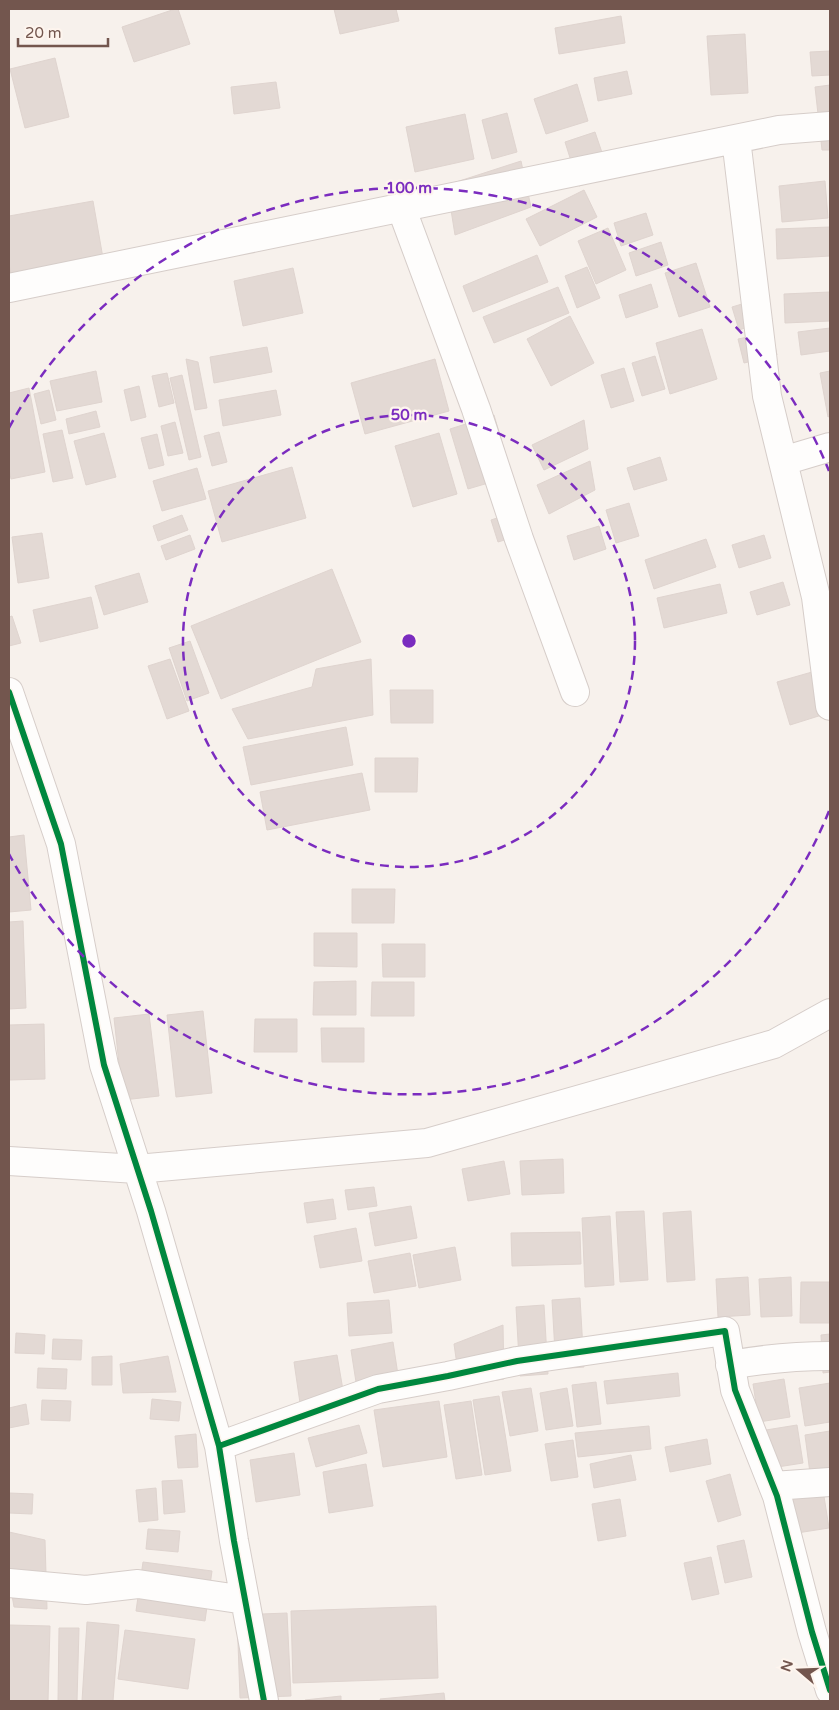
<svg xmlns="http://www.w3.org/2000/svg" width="839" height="1710" viewBox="0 0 839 1710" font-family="'Varela Round',sans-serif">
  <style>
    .building { fill: #e3d9d4; stroke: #dfd4cf }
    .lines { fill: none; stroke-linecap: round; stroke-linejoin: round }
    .street-casing { stroke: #d6cdc9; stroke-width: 30 }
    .street { stroke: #fefdfc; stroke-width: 28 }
    .cycleway-casing { stroke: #fef5ee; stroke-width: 9 }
    .cycleway { stroke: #00873e; stroke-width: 6 }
    .ring { fill: none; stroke: #7b2cbf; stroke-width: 2.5; stroke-dasharray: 9 6 }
    .centre { fill: #7b2cbf; stroke: #fef5ee; stroke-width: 2.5 }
    .ring-label { font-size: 15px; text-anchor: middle; font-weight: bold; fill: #7b2cbf; stroke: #fef5ee; stroke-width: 4.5; stroke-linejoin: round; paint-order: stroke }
  </style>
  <rect width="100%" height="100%" fill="#f7f1ec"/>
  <path class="building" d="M175 9H178L190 44 134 62 122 27Z
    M334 9H396L399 21 340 34Z
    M621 16 625 43 559 54 555 28Z
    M745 34 748 93 711 95 707 36Z
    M830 51V75L812 76 810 52Z
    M55 58 69 117 25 128 10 69Z
    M627 71 632 94 598 101 594 78Z
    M276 82 280 108 234 114 231 87Z
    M577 84 588 121 546 134 534 99Z
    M830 85V150H822L815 87Z
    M507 113 517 152 492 159 482 120Z
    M465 114 474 159 415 172 406 127Z
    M595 132 610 176 579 186 565 142Z
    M521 161 531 207 455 235 447 185Z
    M825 181 828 218 782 222 779 186Z
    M584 190 597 217 540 246 526 219Z
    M93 201 103 258 11 275 9 264V216Z
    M646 213 653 235 621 246 614 223Z
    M830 227V256L777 259 776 229Z
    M608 228 626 270 596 284 578 241Z
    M661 242 668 265 636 276 629 253Z
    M537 255 548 282 473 312 463 286Z
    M696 263 710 307 679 317 665 273Z
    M587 267 600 298 577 308 565 276Z
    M293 268 303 313 243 326 234 281Z
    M651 284 658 307 626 318 619 295Z
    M558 287 569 313 494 343 483 317Z
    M830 292V321L785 323 784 294Z
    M765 297 772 319 739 330 732 307Z
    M570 316 594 363 551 386 527 339Z
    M830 328V351L801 355 798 332Z
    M702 329 717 379 670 394 656 343Z
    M772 332 777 355 744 363 738 339Z
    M267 347 272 372 214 383 210 357Z
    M655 356 665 389 642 396 632 363Z
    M186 359 198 362 207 408 195 410Z
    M435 359 449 411 365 434 351 383Z
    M624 368 634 401 611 408 601 375Z
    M96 371 102 402 57 411 50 381Z
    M830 371V416L828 417 820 373Z
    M167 373 174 403 159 407 152 376Z
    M182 375 201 457 189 460 170 378Z
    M139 386 146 417 131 421 124 390Z
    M29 388 45 472 11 479 9 470V393Z
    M49 390 56 420 41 424 34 394Z
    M276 390 281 415 223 426 219 400Z
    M96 411 100 427 69 434 66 419Z
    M494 415 512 476 468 489 450 429Z
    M584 420 588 449 544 470 532 445Z
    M175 422 183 453 168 456 161 426Z
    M62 430 73 478 53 482 43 434Z
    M219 432 227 462 212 466 204 436Z
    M104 433 116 477 86 485 74 441Z
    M439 433 457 494 413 507 395 446Z
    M157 434 164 465 149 469 141 438Z
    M660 457 667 480 634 490 627 468Z
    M590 461 595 490 549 514 537 485Z
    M292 467 306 518 222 542 208 491Z
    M197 468 206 499 162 511 153 481Z
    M629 503 639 536 616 543 606 510Z
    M524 509 531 532 498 542 491 520Z
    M182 515 188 530 158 541 153 526Z
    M599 526 606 549 574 560 567 536Z
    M42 533 49 578 18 583 12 537Z
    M190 535 195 549 166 560 161 546Z
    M764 535 771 558 739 568 732 545Z
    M706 539 716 567 654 589 645 560Z
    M332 569 361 642 221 699 191 626Z
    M139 573 148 602 104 615 95 586Z
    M783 582 790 605 757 615 750 592Z
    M720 584 727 613 664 628 657 598Z
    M91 597 98 628 40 642 33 610Z
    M12 616 21 643 9 646V617Z
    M190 641 209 693 187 701 169 648Z
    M170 659 189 711 167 719 148 666Z
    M371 659 373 715 248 739 232 709 312 687 316 669Z
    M812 672 825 714 790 725 777 682Z
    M390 690H433V723H391Z
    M346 727 353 765 251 785 243 747Z
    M375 758H418L417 792H375Z
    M362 773 370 810 267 830 260 792Z
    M24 835 31 910 9 912V837Z
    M352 889H395L394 923H352Z
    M23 921 26 1008 9 1009V922Z
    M314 933H357V967L314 966Z
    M382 944H425V977H383Z
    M356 981V1015H313L314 982Z
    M372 982H414V1016H371Z
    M203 1011 212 1093 176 1097 167 1015Z
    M149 1014 159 1096 123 1100 114 1018Z
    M255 1019H297V1052H254Z
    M44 1024 45 1079 9 1080V1025Z
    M321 1028H364V1062H322Z
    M563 1159 564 1193 522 1195 520 1161Z
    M504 1161 510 1194 468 1201 462 1169Z
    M374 1187 377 1206 348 1210 345 1190Z
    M333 1199 336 1219 307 1223 304 1203Z
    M411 1206 417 1238 375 1246 369 1213Z
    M644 1211 648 1280 620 1282 616 1212Z
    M691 1211 695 1280 667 1282 663 1213Z
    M610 1216 614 1285 585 1287 582 1218Z
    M356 1228 362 1261 320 1268 314 1236Z
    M580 1232 581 1264 512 1266 511 1233Z
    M455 1247 461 1280 419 1288 413 1255Z
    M410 1253 416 1286 374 1293 368 1261Z
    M748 1277 750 1315 718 1317 716 1279Z
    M791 1277 792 1316 761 1317 759 1279Z
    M801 1282H830V1323H800Z
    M580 1298 584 1367 556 1369 552 1300Z
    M389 1300 392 1333 349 1336 347 1303Z
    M544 1305 548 1374 520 1376 516 1307Z
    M503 1325 504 1379 460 1386 454 1344Z
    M16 1333 45 1335 44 1354 15 1353Z
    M830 1334V1372L823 1373 821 1335Z
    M53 1339 82 1340 81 1360 52 1359Z
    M393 1342 398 1375 356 1382 351 1350Z
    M337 1355 344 1396 300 1403 294 1362Z
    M112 1356V1385H92V1357Z
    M168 1356 176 1392 123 1393 120 1364Z
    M38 1368 67 1369 66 1389 37 1388Z
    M678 1373 680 1396 607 1404 604 1381Z
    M784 1379 790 1417 759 1422 753 1384Z
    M596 1382 601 1424 577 1427 572 1385Z
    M830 1383V1422L805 1426 799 1388Z
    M531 1388 538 1431 510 1436 502 1392Z
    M567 1388 573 1426 546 1430 540 1393Z
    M499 1396 511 1471 485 1475 473 1400Z
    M152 1399 181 1402 179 1421 150 1419Z
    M42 1400 71 1401 70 1421 41 1420Z
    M439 1401 447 1457 383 1467 374 1410Z
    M471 1401 482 1475 456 1479 444 1405Z
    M26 1404 29 1424 9 1428V1408Z
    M359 1425 367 1453 316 1467 308 1438Z
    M797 1425 803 1463 771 1468 766 1430Z
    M649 1426 651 1449 578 1457 575 1433Z
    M830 1431V1470L810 1473 805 1435Z
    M196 1434 198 1467 178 1468 175 1436Z
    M707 1439 711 1464 670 1472 665 1447Z
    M573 1440 578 1477 551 1481 545 1444Z
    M294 1453 300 1495 256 1502 250 1460Z
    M631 1455 636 1480 594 1488 590 1464Z
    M366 1464 373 1506 329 1513 323 1472Z
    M730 1474 741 1515 718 1522 706 1481Z
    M182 1480 185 1512 164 1514 162 1481Z
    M156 1488 158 1520 139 1522 136 1490Z
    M823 1490 829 1528 797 1533 792 1495Z
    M9 1493 33 1494 32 1514 9 1513Z
    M620 1499 626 1536 598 1541 592 1504Z
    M148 1529 180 1531 178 1552 146 1549Z
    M9 1532 45 1540 47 1609 14 1607 9 1578Z
    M744 1540 752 1577 725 1583 717 1546Z
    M711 1557 719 1594 692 1600 684 1563Z
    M143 1562 212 1571 205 1621 136 1611Z
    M436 1606 438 1678 293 1683 291 1611Z
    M287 1613 291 1696 240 1698 237 1615Z
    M87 1622 119 1625 113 1701H82Z
    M9 1625 50 1626 48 1701H9Z
    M59 1628H79L77 1701H58Z
    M125 1630 195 1639 188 1689 118 1679Z
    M444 1693 445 1701H381L380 1699Z
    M341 1696V1701H305V1700Z"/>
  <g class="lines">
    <defs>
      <path id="street" d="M736 139 767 396 816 597 830 706
        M401 207 476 409 519 539 575 692
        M9 288 779 130 830 126
        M783 461 830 447
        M9 692 61 844 104 1065 151 1211 219 1446 234 1541 264 1701
        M9 1161 137 1169 427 1143 774 1044 830 1013
        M730 1365C764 1359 796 1356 830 1356
        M219 1446 378 1389 448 1376 517 1361 725 1331 735 1390 777 1496 812 1632 830 1690
        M773 1486 830 1482
        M9 1583 86 1590 138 1584 245 1600"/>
    </defs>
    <use href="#street" class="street-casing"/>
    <use href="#street" class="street"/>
    <defs>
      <path id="cycleway" d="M9 692 61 844 104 1065 151 1211 219 1446 234 1541 264 1701
        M219 1446 378 1389 448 1376 517 1361 725 1331 735 1390 777 1496 812 1632 830 1690"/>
    </defs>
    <use href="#cycleway" class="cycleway-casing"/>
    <use href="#cycleway" class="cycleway"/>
  </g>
  <g class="ring">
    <circle cx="409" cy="641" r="226"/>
    <path d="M829 811A453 453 0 0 1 9 854M9 428A453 453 0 0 1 829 471"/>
  </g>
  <circle cx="409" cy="641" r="8" class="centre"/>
  <g class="ring-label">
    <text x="409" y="193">100 m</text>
    <text x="409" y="420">50 m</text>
  </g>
  <rect width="839" height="1710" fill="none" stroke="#73564e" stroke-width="20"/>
  <g transform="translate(799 1670) rotate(289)" stroke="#fef5ee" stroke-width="4" paint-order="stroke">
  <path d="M0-4L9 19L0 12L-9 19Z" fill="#73564e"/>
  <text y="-8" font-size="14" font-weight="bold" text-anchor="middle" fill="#73564e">N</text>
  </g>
  <path d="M18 38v8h90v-8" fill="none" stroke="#73564e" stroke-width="2.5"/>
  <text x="25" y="38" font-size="15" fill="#73564e" stroke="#fef5ee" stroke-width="4" paint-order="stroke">20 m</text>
</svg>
